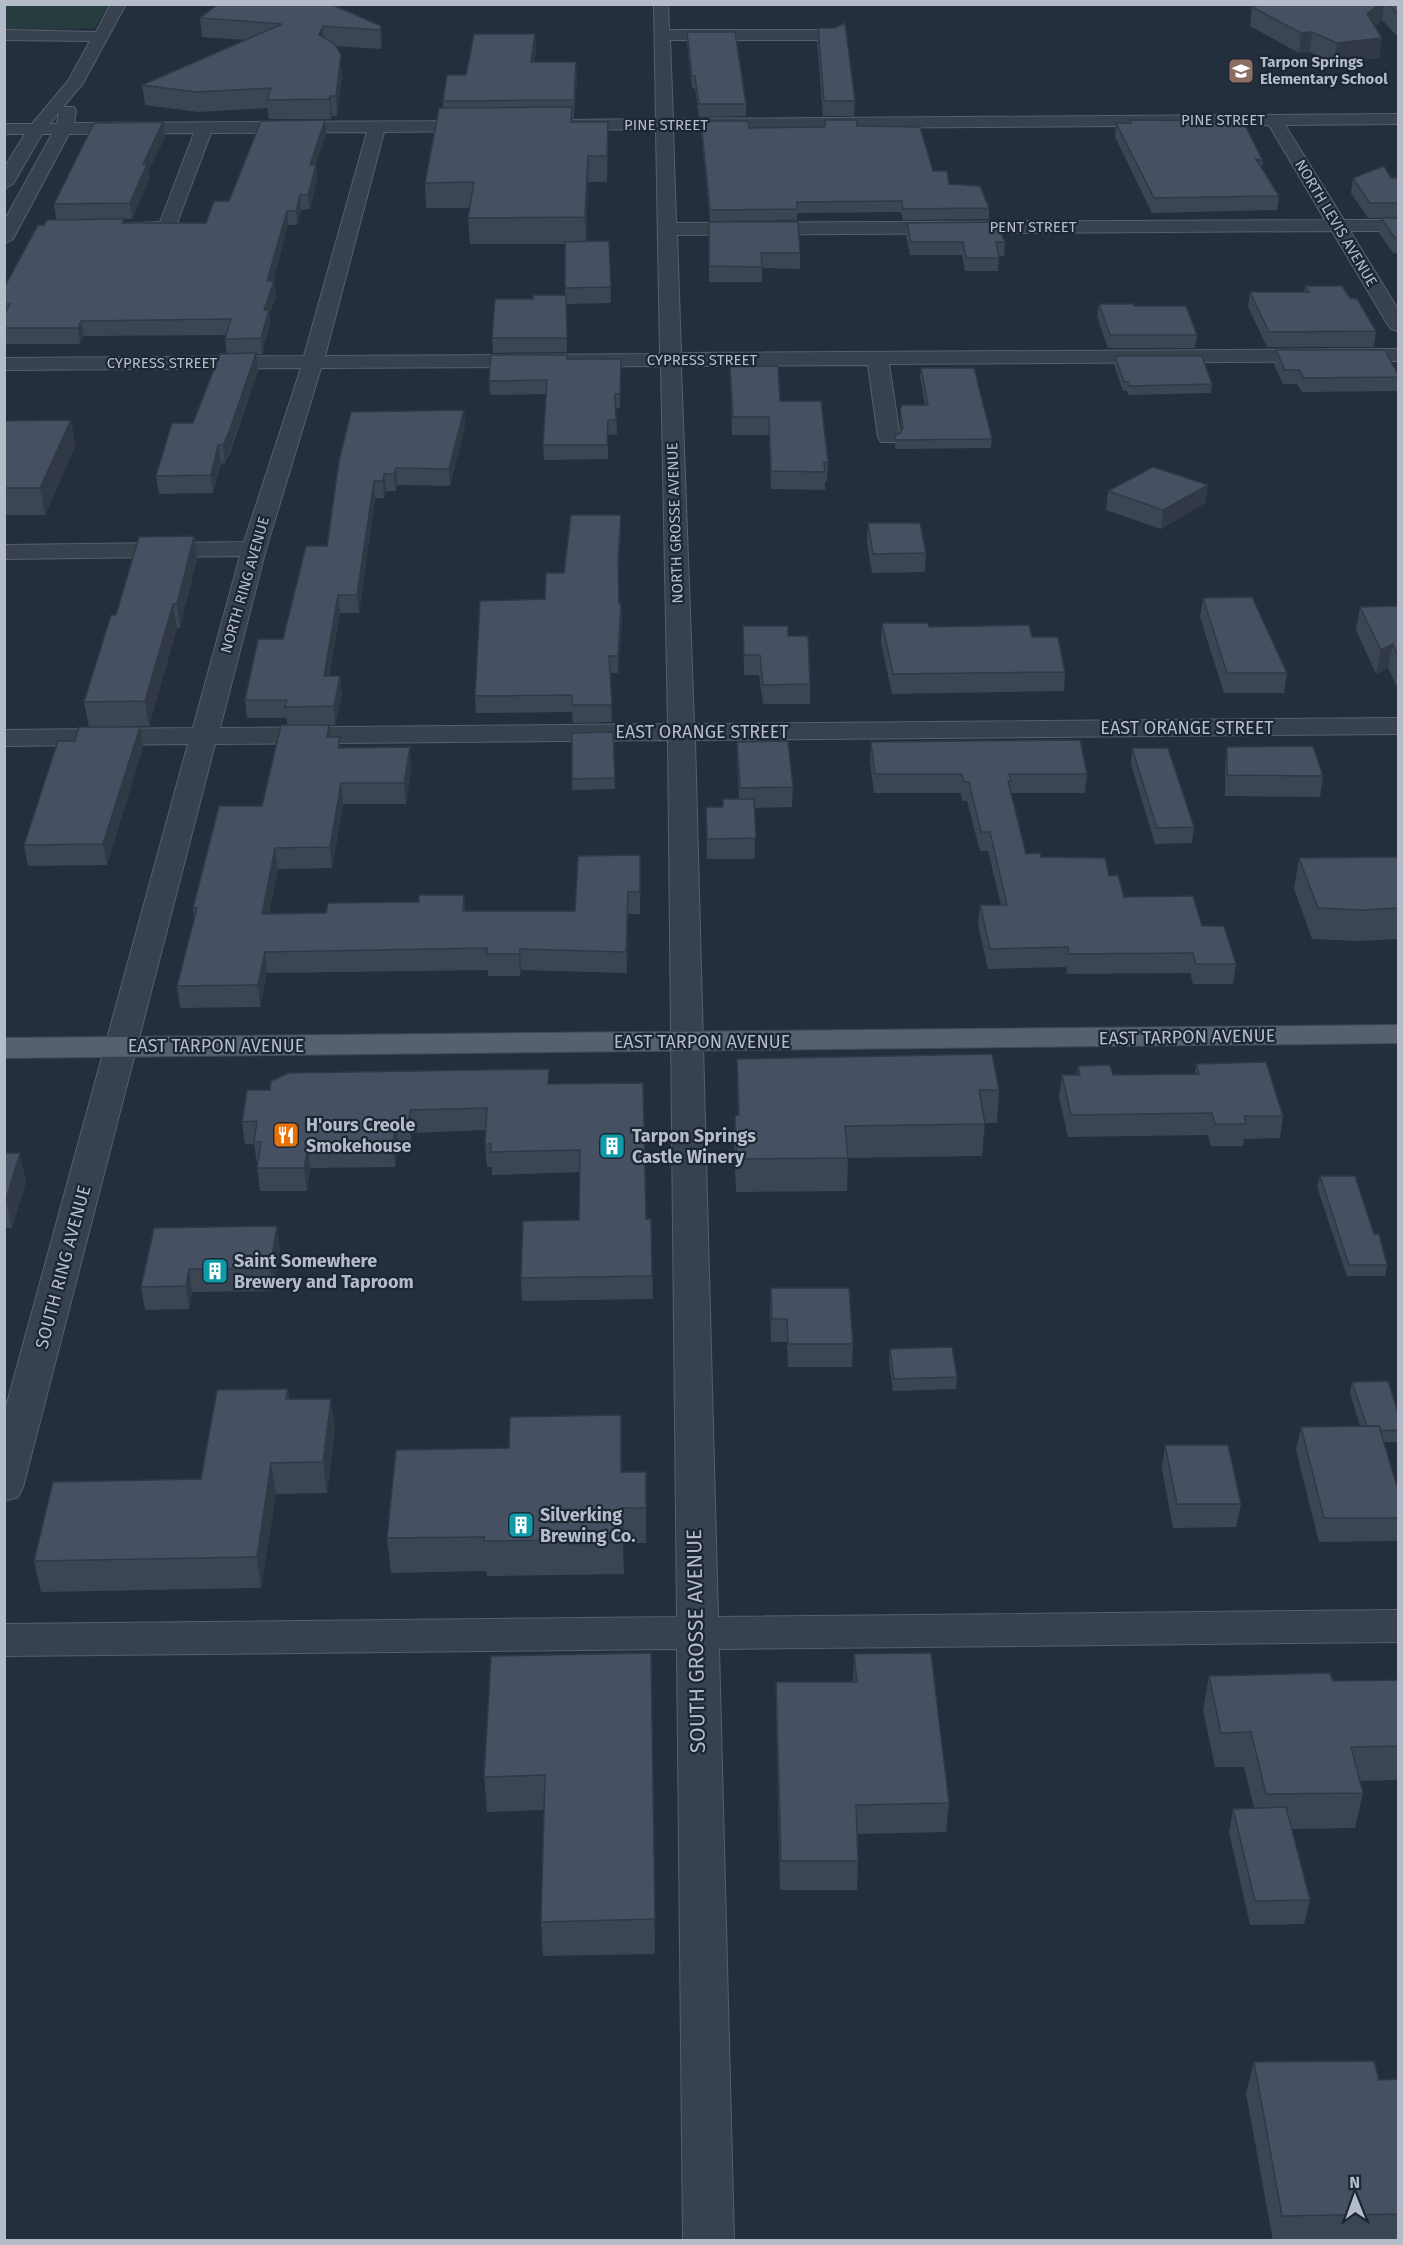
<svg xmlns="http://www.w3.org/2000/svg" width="1403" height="2245" viewBox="0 0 1403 2245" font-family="'Fira Sans',sans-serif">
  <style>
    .green { fill: #263c3f }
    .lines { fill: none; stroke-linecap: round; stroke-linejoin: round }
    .minor-casing { stroke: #565f6c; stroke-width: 2 }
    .major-casing { stroke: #414a57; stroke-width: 2 }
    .minor { fill: #38414e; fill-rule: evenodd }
    .major { fill: #56606e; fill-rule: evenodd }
    .wall { fill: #3b4654 }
    .shaded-wall { fill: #303945 }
    .building { fill: #455162; stroke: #303945; stroke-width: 1.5 }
    .labels { text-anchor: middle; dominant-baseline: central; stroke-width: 4.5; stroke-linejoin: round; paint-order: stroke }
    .far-poi-label { font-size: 15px; font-weight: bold; fill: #b4bcc9; stroke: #1d2633; text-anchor: start }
    .far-street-label { font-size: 15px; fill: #b4bcc9; stroke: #1d2633 }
    .street-label { font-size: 18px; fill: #b4bcc9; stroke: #1d2633 }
    .poi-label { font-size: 18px; font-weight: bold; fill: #b4bcc9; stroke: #1d2633; text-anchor: start }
    .near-street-label { font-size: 21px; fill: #b4bcc9; stroke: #1d2633 }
  </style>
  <rect width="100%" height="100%" fill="#242f3e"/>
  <path class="green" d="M4 5H110L94 28 5 32Z"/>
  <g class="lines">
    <defs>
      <path id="minor" d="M111 4H126L83 83 63 107H74L76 111 74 123 480 121 488 126 480 131 384 132 325 356 660 354 656 129 564 130 556 125 564 120 656 119 654 4H668L669 30H835L843 35 835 40H670L673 119 1398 114V124L1285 125 1344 220H1398V231H1350L1398 309V331L1391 329 1388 325 1332 231 677 235 681 353 1398 349V361L889 364 900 437 897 442H881L878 437 868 365 681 366 694 724 1398 718V734L695 740 718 1617 1398 1610V1642L719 1649 734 2240H683L677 1649 4 1656V1624L677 1617 668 740 215 744 23 1487 18 1497 4 1501V1414L188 744 4 746V730L193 728 240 556 4 559V545L244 542 301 368 4 370V358L304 356 367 132 211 133 174 231 125 234 118 232 116 228 118 224 160 222 194 133 69 134 13 239 4 244V221L52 134H42L13 184 4 189V168L25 134H4V124H32L68 81 90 41 4 40V30L96 32ZM59 112 57 124H50ZM1269 125 1325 220 676 223 673 129ZM661 366 668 724 220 728 266 549 321 368Z"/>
      <path id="major" d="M1398 1025V1043L4 1058V1038Z"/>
    </defs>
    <use href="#minor" class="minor-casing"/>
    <use href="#major" class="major-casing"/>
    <use href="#minor" class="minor"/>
    <use href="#major" class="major"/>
  </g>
  <path class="wall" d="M218 4H336V7L381 26 382 45 381 49 336 46 342 75 337 116H332L331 119H269L267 108 198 112 145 105 142 85 246 40 202 37 200 18Z
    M1264 4H1398V37L1382 20 1374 26 1382 38 1379 58 1334 63 1310 52 1299 53 1250 26 1252 7Z
    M818 28 855 101 854 116H823L817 42Z
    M687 32 746 104V116L699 117 695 88H692L687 43Z
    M535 34 536 51 534 62 577 79 574 117H573V122L608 146 607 182H588L586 242 609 241 611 303 566 304 567 352 493 353 492 338 533 299 565 295V244H470L468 218 470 208H426L425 183 443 108V101L466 75Z
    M325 120 326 134 315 165 317 179 310 209 301 210 297 225H288L273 281H274L276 297 269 315 270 325 262 354H256L258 371 231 450 225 463 221 464 213 493 159 494 156 476 193 423 227 354 225 339 226 335 84 336 80 344H4V288L56 219 54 204 165 137 148 172 149 179 132 219H124V223H206L229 201Z
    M825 120 857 126 933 171 949 184 989 208V219L903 220 901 212 797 213V220L710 221 701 131V121L749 128 824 127Z
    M1130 120 1263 161 1262 169 1279 196 1277 210 1152 213 1115 137 1116 123H1129Z
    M1353 178H1398V257L1396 253H1393L1379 233 1381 218H1385H1368L1351 193Z
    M709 222 800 253V269L762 268V282H709Z
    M907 223 1005 242 1004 256H999L998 271H965L962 255H910L906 236Z
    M1305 286 1376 331 1374 347H1267L1248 307 1250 292H1304Z
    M1099 304 1134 306 1197 335 1195 348H1108L1097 317Z
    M1276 350 1398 375 1397 391 1302 392 1297 384H1283L1274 364Z
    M1115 356 1212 384 1211 393 1128 395 1127 391H1123L1114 365Z
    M567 359H621L620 408H616L617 434 608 435V459L544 460 543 445 546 394 490 395 489 381Z
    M730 366 780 401 828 462 827 481H825V490L771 489 769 435H732Z
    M921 368 992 439 991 448 895 449V435L899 434 901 430 900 419V410L925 405 920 377Z
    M464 410 465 426 450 486 397 485 396 491H386L384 498H375L359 613H340L329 676H340L342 695 335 725H287V718H247L245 700 283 639 327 546 339 461Z
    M71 420 75 447 45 515H4V421Z
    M1208 485 1205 503 1161 529 1106 510 1108 491Z
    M868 523 926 553 925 572 872 573 867 542Z
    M621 531 618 575 619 603H621L622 620 618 673H610L612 722 573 723 572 712 476 713 475 696 564 573Z
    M194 536 197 559 180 628H177L149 726 89 727 84 702 116 615Z
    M1203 598 1287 673 1284 693H1224L1200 617Z
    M1398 606V689L1388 668 1376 674 1356 630 1360 607Z
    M882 623 1032 637 1065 672 1064 691 892 694 881 643Z
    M743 626 788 636 810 684V704H763L759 675H744Z
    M140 727 143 747 107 865 28 866 24 845Z
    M613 732 615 789 572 790V779Z
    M330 737 341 748 411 768 406 804H343L332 868 278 869 269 914 326 913 419 902 464 895 465 911H575L640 855V914H628L627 973 521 970 520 976H488V970L267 973 260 1007 180 1008 177 986 194 919 193 908 262 806Z
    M737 742 793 787 792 807 754 808 755 859H707L706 807H723L739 799 737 762Z
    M871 742 1087 774 1085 793H1011L1026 854 1109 876 1124 897 1202 926 1236 964 1233 984H1193L1190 973 1067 974 1066 967 988 969 978 925 980 905H1001L988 851H980L967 801H962L961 793H874L870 761Z
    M1227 747 1323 776 1320 797 1225 796V767Z
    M1132 748 1194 827 1192 843 1155 844 1131 764Z
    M1398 857V939L1358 941 1312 939 1294 889 1299 858Z
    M737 1059 999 1090 997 1123H985L982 1156 848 1158 847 1191 736 1192 734 1147 735 1115H738L737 1091Z
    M1196 1064 1283 1116 1280 1138 1244 1139 1243 1146H1211L1208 1135 1068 1137 1059 1097 1062 1075H1077L1078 1066 1113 1075 1195 1074Z
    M549 1084 646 1219H651L653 1299 522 1301 521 1278 579 1220 580 1172 492 1175V1167H487L485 1144 486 1130 412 1133 411 1143H398L395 1167 310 1168 307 1191H260L257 1168V1164L254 1144H245L242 1122Z
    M4 1153 26 1182 12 1228H4Z
    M1320 1176 1374 1234 1387 1265 1385 1276H1347L1317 1187Z
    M154 1228 280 1248 273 1291 192 1292 189 1309 145 1310 141 1287Z
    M771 1288 853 1344 852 1367H788L787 1342H771L770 1311Z
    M890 1349 957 1377 956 1389 893 1391 889 1360Z
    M1352 1382 1398 1413V1442H1384L1398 1490V1541L1319 1542 1296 1450 1301 1427 1360 1426 1350 1393Z
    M288 1389 289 1399 335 1429 327 1493 276 1494 261 1588 41 1592 34 1561 201 1479Z
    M1165 1445 1241 1504 1236 1527 1173 1528 1162 1469Z
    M622 1450V1472H646V1543H623L624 1574 487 1576 486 1571 391 1573 387 1538Z
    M651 1653 655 1954 543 1956 541 1922 544 1810 487 1812 484 1777Z
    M854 1654 949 1803 946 1832 857 1834 858 1861 857 1890H780L776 1712V1682H853Z
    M1209 1676 1333 1681 1398 1680V1780L1360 1781 1363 1793 1355 1828 1291 1829 1310 1900 1304 1924 1250 1925 1229 1832 1233 1809 1254 1808 1244 1767H1215L1203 1710Z
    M1254 2062 1379 2080 1398 2079V2241H1273L1246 2093Z"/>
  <path class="shaded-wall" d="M1379 4H1384L1382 20 1364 34 1367 14Z
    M323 26 324 45 319 35Z
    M381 26 382 45 381 49 380 30Z
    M1312 32 1310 52 1299 53 1301 33Z
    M535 34 536 51 532 80 531 62Z
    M1382 38 1379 58 1334 63 1337 43Z
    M341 55 342 75 337 116 336 96Z
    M576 62 577 79 574 117V100Z
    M330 96 332 116 331 119 329 99Z
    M325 120 326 134 311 179 310 165Z
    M5 122 7 136 4 141Z
    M163 122 165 137 148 172 149 179 132 219 130 203 143 164Z
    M608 122V146L607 182V156Z
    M588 156V182L586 243 585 217Z
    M316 165 317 179 310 209 308 195Z
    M300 195 301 210 297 225 296 211Z
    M287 211 288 225 269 297 267 281Z
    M274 281 276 297 269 315 270 325 262 354 261 338 264 310Z
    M81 321 84 336 80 344 78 328Z
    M256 353 258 371 225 463 223 445Z
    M464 410 465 426 450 486 449 469Z
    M71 420 75 447 45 515 40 488Z
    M218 445 221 464 213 493 211 475Z
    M396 468 397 485 396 491 394 474Z
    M384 474 386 491 384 498 383 481Z
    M374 481 375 498 359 613 357 595Z
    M1208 485 1205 503 1161 529 1163 510Z
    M621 515V531L618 575V559Z
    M194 536 197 559 180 628 177 604Z
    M338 595 340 613 325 695 324 676Z
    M621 603 622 620 618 673V656Z
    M173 604 177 628 149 726 145 701Z
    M1393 644 1388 668 1376 674 1381 650Z
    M340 676 342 695 335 725 334 706Z
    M329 725 331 745 327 737Z
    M140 727 143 747 107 865 103 844Z
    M410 747 411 768 406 804 404 783Z
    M341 783 343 804 332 868 330 847Z
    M275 848 278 869 265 935 262 914Z
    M640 855 641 876 640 914Z
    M628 892V914L627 973 626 952Z
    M464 895 466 916 463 911Z
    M520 949 521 970 520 976 519 954Z
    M265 952 267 973 260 1007 258 985Z
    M410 1110 412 1133 411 1143 409 1120Z
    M396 1120 398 1143 395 1167 393 1144Z
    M308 1146 310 1168 307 1191 304 1168Z
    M20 1153 26 1182 12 1228 6 1199Z
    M277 1226 280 1248 273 1291 270 1268Z
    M189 1269 192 1292 189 1309 186 1286Z
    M331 1399 335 1429 327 1493 323 1462Z
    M621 1415 622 1450V1506L621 1472Z
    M271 1463 276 1494 261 1588 257 1557Z"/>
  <path class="building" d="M218 4H333V5L381 26 380 30 323 26 319 35 335 44 341 55 336 96H330L329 99 267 100 271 88 196 92 142 85 282 24 200 18Z
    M1264 4H1379L1367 14 1382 38 1337 43 1312 32 1301 33 1252 7Z
    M1389 4H1398V14Z
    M845 23 855 101H824L818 28H835Z
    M687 32H735L746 104H699L695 76H692Z
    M474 34H535L531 62H576L574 100 443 101 447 75H466Z
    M572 107 571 122H608L607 156H588L585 217 468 218 474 182 425 183 439 108Z
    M325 120 310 165H316L308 195H300L296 211H287L267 281H274L264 310H269L261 338 225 339 231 319 81 321 78 328H4V314L10 304H4V288L38 225H44L47 220 124 219 122 223H206L214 201H229L261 121Z
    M825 120H856L857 126 920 127 933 171H947L949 184 980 186 989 208 903 209 902 201 797 202V209L710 210 701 121H748L749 128 825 127Z
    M1130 120 1243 121 1263 161 1256 159 1279 196 1154 198 1116 123H1131Z
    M163 122 143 164H147L130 203 54 204 94 123Z
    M1384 166 1391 178H1398V203H1370L1353 178Z
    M1381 218H1398V238H1395Z
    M709 222H798L800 253H761L762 267 709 266Z
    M996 222 1005 242H996L999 258H966L963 242H911L907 223Z
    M609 241 611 287 565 288V242Z
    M1305 286H1342L1350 298 1357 299 1376 331 1269 332 1250 292H1309Z
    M533 295H566L567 338H492L495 299H533Z
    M1099 304H1134V306H1186L1197 335H1110Z
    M1276 350H1385L1398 375V377L1304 378 1299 370H1285Z
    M256 353 229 432 223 445H218L211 475 156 476 172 423H193L220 354Z
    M491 355H567V359H621L620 394H615L616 420H608L607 445H543L547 380 489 381Z
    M1115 356H1202L1212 384 1129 386 1128 382H1124Z
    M730 366H778L780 401H821L828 462H824L825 472 771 471 769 417H733Z
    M921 368H974L992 439 895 440V435L899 434 903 428 900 410 902 405H928Z
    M464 410 449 469 396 468 394 474H384L383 481H374L357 595H338L324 676H340L334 706 285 707 287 700H245L258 639H283L306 546H327L339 461 351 412Z
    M71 420 40 488H4V421Z
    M1153 467 1208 485 1163 510 1108 491Z
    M571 515H621L618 559 619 603H621L618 656H609L612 705H572V695L475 696 480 601 545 599 546 573H564Z
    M868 523H920L926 553 873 554Z
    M194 536 177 604H173L145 701 84 702 111 615H116L139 537Z
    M1252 597 1287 673H1227L1203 598Z
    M1398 606V656L1393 644 1381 650 1360 607Z
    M882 623H928L929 627 1029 625 1032 637H1058L1065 672 893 674Z
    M743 626H788V636H808L810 684 763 685 760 655H744Z
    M281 725H329L327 737H340L338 748 410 747 404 783H341L330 847 275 848 262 914 326 913 328 903 419 902V895H464L463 911H575L578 856 640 855V892H628L626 952 520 949 519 954H487V948L265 952 258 985 177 986 197 908H193L219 806H262Z
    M79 727H140L103 844 24 845 58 741H75Z
    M613 732 615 778 572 779V733Z
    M1080 740 1087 774H1009L1011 781H1008L1026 854 1040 853 1041 857 1105 858 1109 876 1118 875 1124 897 1193 896 1202 926H1224L1236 964H1196L1193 953 1069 954 1068 947 990 949 980 905H1007L990 832H981L969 782H964L962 774H875L871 742Z
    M788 741 793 787 740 788 737 742Z
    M1313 746 1323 776 1227 775V747Z
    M1132 748H1168L1194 827 1157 828Z
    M723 799H754L756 838 707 839 706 807H723Z
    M1398 857V908L1364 910 1318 908 1299 858Z
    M992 1054 999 1090H979L985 1124 845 1126 848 1158 737 1159 735 1115H739L737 1059Z
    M1266 1062 1283 1116H1244L1246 1124H1215L1212 1113 1071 1115 1062 1075H1080L1078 1066 1110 1065 1113 1075 1199 1074 1196 1064Z
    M549 1069 548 1084 643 1083 646 1219H651L652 1276 521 1278 523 1221 579 1220 580 1150 491 1152V1144H485L487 1108 410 1110 409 1120H396L393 1144 308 1146 304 1168H257L261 1142H254L257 1121 242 1122 247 1090H270L271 1081 289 1073Z
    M4 1153H20L6 1199H4Z
    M1320 1176H1355L1374 1234H1379L1387 1265H1349Z
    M277 1226 270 1268 189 1269 186 1286 141 1287 154 1228Z
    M771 1288H849L853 1344H788L787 1319H772Z
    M952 1347 957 1377 894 1379 890 1349Z
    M1388 1381 1398 1413V1430L1381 1431 1379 1426H1367L1352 1382Z
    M288 1389 286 1399H331L323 1462 271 1463 257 1557 34 1561 53 1482 201 1479 217 1390Z
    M621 1415V1472H646V1508H622L623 1539 484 1541V1537L387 1538 396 1450 509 1448 510 1417Z
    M1379 1426 1398 1490V1518H1324L1301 1427Z
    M1165 1445H1228L1241 1504H1177Z
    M651 1653 655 1919 541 1922 545 1775 484 1777 491 1656Z
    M931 1653 949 1803 856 1805 858 1861H781L776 1682H857L854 1654Z
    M1330 1673 1333 1681 1398 1680V1746L1351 1747 1363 1793 1266 1794 1251 1732 1221 1733 1209 1676Z
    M1286 1807 1310 1900 1255 1901 1233 1809Z
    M1374 2061 1379 2080 1398 2079V2214L1282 2216 1254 2062Z"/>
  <defs>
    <symbol id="school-square" viewBox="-11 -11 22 22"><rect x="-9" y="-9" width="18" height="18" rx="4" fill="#8d6e63" stroke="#1d2633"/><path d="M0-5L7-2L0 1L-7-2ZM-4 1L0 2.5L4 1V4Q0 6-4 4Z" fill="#fff"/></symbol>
    <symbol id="restaurant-square" viewBox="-11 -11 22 22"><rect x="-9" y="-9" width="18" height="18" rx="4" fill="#e8710a" stroke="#1d2633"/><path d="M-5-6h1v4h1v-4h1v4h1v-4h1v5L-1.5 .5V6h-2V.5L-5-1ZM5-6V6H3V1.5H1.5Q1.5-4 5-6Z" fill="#fff"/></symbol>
    <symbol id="building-square" viewBox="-11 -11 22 22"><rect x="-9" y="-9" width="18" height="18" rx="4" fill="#0f9aa8" stroke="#1d2633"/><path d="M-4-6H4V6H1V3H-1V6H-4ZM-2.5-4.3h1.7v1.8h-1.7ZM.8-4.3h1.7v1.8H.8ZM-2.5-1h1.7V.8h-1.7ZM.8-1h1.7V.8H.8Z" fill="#fff"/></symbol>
  </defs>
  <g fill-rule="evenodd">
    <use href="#school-square" x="1226" y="56" width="30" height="30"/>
    <use href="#restaurant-square" x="271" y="1120" width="30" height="30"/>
    <use href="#building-square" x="597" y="1131" width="30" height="30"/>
    <use href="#building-square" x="200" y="1256" width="30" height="30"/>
    <use href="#building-square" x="506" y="1510" width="30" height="30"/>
  </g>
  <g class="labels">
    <g class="far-poi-label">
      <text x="1260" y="62">Tarpon Springs<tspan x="1260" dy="17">Elementary School</tspan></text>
    </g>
    <g class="far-street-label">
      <text x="1223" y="120">PINE STREET</text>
      <text x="666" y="125">PINE STREET</text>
      <text transform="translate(1336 223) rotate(59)">NORTH LEVIS AVENUE</text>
      <text x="1033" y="227">PENT STREET</text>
      <text x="702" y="360">CYPRESS STREET</text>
      <text x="162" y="363">CYPRESS STREET</text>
      <text transform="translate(675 523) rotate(-92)">NORTH GROSSE AVENUE</text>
      <text transform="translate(245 585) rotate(-74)">NORTH RING AVENUE</text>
    </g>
    <g class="street-label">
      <text x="1187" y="728">EAST ORANGE STREET</text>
      <text x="702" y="732">EAST ORANGE STREET</text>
      <text transform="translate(1187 1037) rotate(-1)">EAST TARPON AVENUE</text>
      <text x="702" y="1042">EAST TARPON AVENUE</text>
      <text x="216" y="1046">EAST TARPON AVENUE</text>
      <text transform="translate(63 1267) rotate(-75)">SOUTH RING AVENUE</text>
    </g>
    <g class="poi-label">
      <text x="306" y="1125">H'ours Creole<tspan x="306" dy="21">Smokehouse</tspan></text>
      <text x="632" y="1136">Tarpon Springs<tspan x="632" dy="21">Castle Winery</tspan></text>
      <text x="234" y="1261">Saint Somewhere<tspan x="234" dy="21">Brewery and Taproom</tspan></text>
      <text x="540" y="1515">Silverking<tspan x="540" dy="21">Brewing Co.</tspan></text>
    </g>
    <g class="near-street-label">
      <text transform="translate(696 1641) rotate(-91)">SOUTH GROSSE AVENUE</text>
    </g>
  </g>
  <rect width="1403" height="2245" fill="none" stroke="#b4bcc9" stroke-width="12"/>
  <g transform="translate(1355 2197) rotate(359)" stroke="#1d2633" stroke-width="4.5" paint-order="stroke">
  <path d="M0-4.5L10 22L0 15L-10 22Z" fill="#b4bcc9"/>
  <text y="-9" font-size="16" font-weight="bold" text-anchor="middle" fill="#b4bcc9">N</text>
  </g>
</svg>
